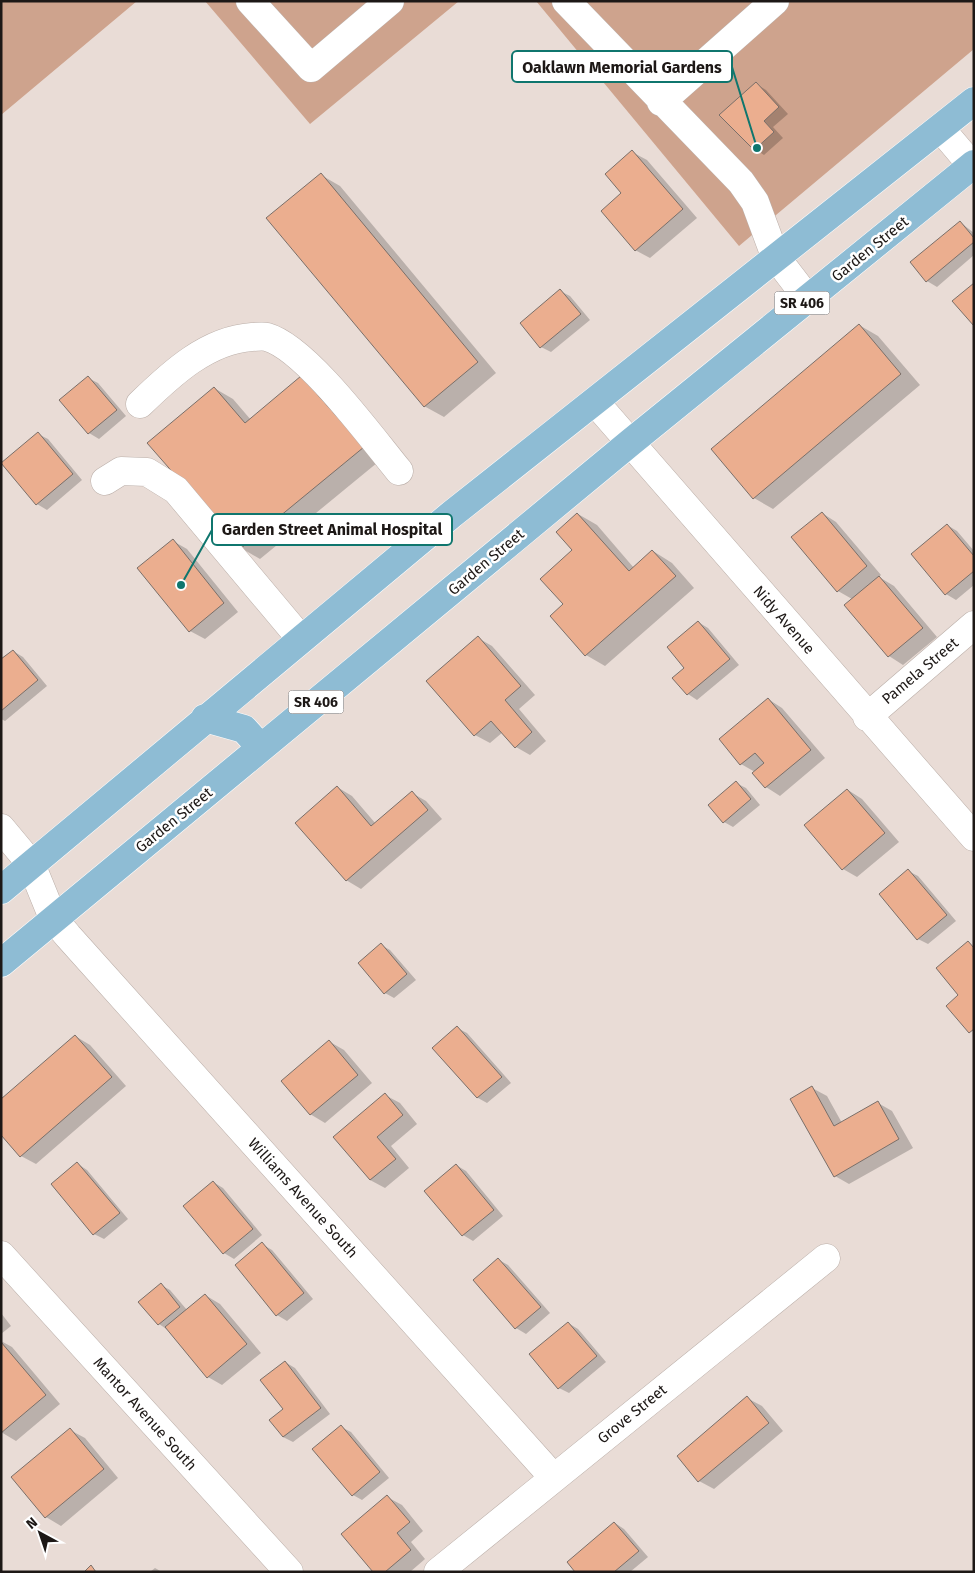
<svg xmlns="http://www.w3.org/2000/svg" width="975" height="1573" viewBox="0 0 975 1573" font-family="'Fira Sans',sans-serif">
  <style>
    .green { fill: #cea38d }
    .shadow { fill: #0003 }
    .building { fill: #ebae8f; stroke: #7a6f69 }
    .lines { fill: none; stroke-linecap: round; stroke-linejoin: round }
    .minor-casing { stroke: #bbafa9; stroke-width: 29 }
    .major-casing { stroke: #fff; stroke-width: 29 }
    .minor { stroke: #fff; stroke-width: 28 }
    .major { stroke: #8ebcd4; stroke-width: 28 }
    .labels { text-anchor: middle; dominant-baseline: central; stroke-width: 5; stroke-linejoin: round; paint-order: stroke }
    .shield { fill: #fff; stroke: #615d5c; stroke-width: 1 }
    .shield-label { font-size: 14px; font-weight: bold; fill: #1d1816 }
    .street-label { font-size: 15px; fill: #1d1816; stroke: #fff }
    .leader { fill: none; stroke: #0f766e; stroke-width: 2 }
    .callout-dot { fill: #0f766e; stroke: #fff; stroke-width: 2 }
    .callout { fill: #fff; stroke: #0f766e; stroke-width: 2 }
    .callout-label { font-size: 16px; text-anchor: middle; font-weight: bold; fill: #1d1816 }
  </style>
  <rect width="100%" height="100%" fill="#e9dcd6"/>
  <path class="green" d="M1 1H137L1 115Z
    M205 1H459L310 124Z
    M536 1H974V49L739 246Z"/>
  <path class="shadow" d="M756 84 766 90 788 114 773 127 783 138 764 155 755 149Z
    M632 152 647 160 697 218 650 258 635 250 623 194Z
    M321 175 340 186 496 373 444 417 424 406Z
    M960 222 974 233V255L937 287 927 281Z
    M560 291 570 296 590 320 551 352 541 347Z
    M859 325 878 336 920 385 773 509 754 498Z
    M88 378 98 383 126 416 99 439 89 433 61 400Z
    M301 378 383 458 260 559 241 548 214 388 233 399 251 420Z
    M38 434 48 439 82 480 47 510 37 504 3 463Z
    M822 513 836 522 881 575 879 577 894 586 937 637 903 665 889 656 852 599 838 591Z
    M578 514 597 525 634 568 653 551 672 563 694 588 605 666 586 655 552 616 564 605Z
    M947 525 957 531 974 551V585L956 600 946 594 912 554Z
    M173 541 187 549 238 612 205 639 190 631Z
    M698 622 708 628 739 665 697 700 688 694 686 668Z
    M478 638 492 646 535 695 519 709 546 741 530 755 516 747 503 732 490 743 475 735Z
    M13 651 23 657 47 686 5 721 1 719V661Z
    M768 699 782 708 825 758 780 796 766 787 755 772 741 764 720 739Z
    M736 783 746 788 760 805 733 827 724 822Z
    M337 787 352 796 376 824 412 793 426 801 442 819 361 889 346 880Z
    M848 790 862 799 899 842 857 877 843 869Z
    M908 871 918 876 956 921 928 944 918 939Z
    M381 945 390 950 416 980 394 998 385 993Z
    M457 1028 467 1033 511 1083 487 1103 478 1098 434 1048Z
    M75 1036 90 1045 126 1086 36 1164 21 1156Z
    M330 1042 344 1050 372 1083 325 1123 310 1114Z
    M812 1088 827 1096 842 1123 878 1103 892 1111 913 1148 849 1184 835 1176Z
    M385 1095 400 1103 417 1124 391 1146 409 1168 385 1188 370 1180 335 1137Z
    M78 1164 87 1170 128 1219 104 1239 94 1234Z
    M456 1165 466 1171 503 1216 473 1241 463 1235 426 1191Z
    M213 1182 223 1188 262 1235 234 1259 224 1253Z
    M262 1244 272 1250 313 1299 287 1321 277 1315Z
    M499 1260 508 1265 550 1313 526 1334 516 1328 475 1280Z
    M161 1285 170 1290 187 1310 205 1295 220 1304 261 1353 222 1385 208 1377 168 1330 159 1324 140 1302Z
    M1 1313 11 1326 1 1334Z
    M568 1323 578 1329 606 1362 569 1393 559 1388Z
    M1 1341 12 1347 60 1404 16 1441 1 1432Z
    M285 1362 295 1368 330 1414 293 1442 283 1437Z
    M747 1398 762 1406 783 1431 714 1489 699 1481Z
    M341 1427 351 1432 389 1478 362 1500 353 1495Z
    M70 1430 85 1438 118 1478 61 1526 46 1517 13 1478Z
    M387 1497 402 1505 423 1531 411 1542 425 1559 410 1572H374Z
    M615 1523 624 1529 648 1557 630 1572H577Z
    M155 1568 162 1572H150Z"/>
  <path class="building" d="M756 82 779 107 764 121 774 132 754 150 719 115Z
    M632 150 683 209 635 251 601 211 621 193 605 174Z
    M321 173 478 362 424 407 266 218Z
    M960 221 974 238V242L926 282 910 262Z
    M974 283V326L952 301Z
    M560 289 581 314 540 348 520 323Z
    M859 324 901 374 753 499 711 449Z
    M88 376 117 410 88 434 59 400Z
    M301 376 364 447 240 549 147 443 214 387 245 423Z
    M38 432 73 474 36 505 1 463Z
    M822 512 867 566 837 592 791 537Z
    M577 513 629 571 652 550 676 576 585 656 550 616 563 604 540 579 572 550 556 532Z
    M947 524 974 556V571L945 595 911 554Z
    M173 539 224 603 189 632 137 568Z
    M879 576 923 628 888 657 844 605Z
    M698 621 730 659 687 695 672 678 684 668 667 647Z
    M478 636 521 686 505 700 532 732 515 748 491 721 474 736 426 681Z
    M13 650 38 680 1 711V659Z
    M768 698 811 750 765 788 752 773 764 763 755 753 740 765 719 739Z
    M736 781 751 799 723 823 708 805Z
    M337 786 371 826 412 791 428 810 346 881 295 823Z
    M847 789 885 833 842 870 804 825Z
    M908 869 947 915 917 940 879 894Z
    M968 941 974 948V1029L969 1033 946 1006 958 995 936 968Z
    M381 943 407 974 384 994 358 963Z
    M457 1026 502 1077 477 1098 432 1048Z
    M75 1035 112 1077 20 1157 1 1135V1099Z
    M329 1040 358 1075 310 1115 281 1081Z
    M812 1086 834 1126 878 1101 899 1139 834 1177 790 1099Z
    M385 1093 403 1115 377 1137 396 1159 370 1180 333 1137Z
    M77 1162 120 1213 93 1235 51 1184Z
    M456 1164 494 1210 462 1236 424 1191Z
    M213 1181 253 1229 223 1254 183 1206Z
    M262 1242 304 1293 276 1316 235 1265Z
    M498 1258 541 1307 515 1329 473 1280Z
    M161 1283 180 1307 158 1325 138 1302Z
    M205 1294 247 1344 207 1378 165 1327Z
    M568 1322 597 1356 558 1389 529 1354Z
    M1 1342 46 1395 1 1433Z
    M285 1361 321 1408 283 1437 269 1420 283 1409 260 1380Z
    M747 1396 769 1423 698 1482 677 1456Z
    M341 1425 380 1472 352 1496 312 1449Z
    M70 1428 104 1469 45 1518 11 1477Z
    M387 1495 410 1522 397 1533 411 1550 385 1572H373L341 1534Z
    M614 1522 639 1551 614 1572H575L567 1562Z
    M91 1565 96 1572H84Z"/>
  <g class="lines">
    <defs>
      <path id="minor" d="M250 1 311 68 390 1
        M566 1 741 182 755 202 775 256 808 299
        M661 102 775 1
        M941 129 974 168
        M595 402 974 837
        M140 404C171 374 207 340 252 337 256 337 262 336 267 337 306 348 371 437 399 471
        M105 481 121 471 147 472 176 490 301 639
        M867 717 974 625
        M1 828 31 864 53 918 68 936 553 1477
        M1 1255 289 1572
        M438 1572 826 1258"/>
      <path id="major" d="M205 718 244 729 261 748
        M1 890 452 514 974 101
        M1 963 631 442 974 164"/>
    </defs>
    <use href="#minor" class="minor-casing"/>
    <use href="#major" class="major-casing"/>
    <use href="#minor" class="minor"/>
    <use href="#major" class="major"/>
  </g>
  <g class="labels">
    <g class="shield">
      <rect x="774.5" y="291.5" width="55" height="23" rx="4"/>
      <rect x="288.5" y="690.5" width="55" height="23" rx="4"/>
    </g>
    <g class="shield-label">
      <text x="802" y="303">SR 406</text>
      <text x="316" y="702">SR 406</text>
    </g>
    <g class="street-label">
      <text transform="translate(870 249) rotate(-39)">Garden Street</text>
      <text transform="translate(486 562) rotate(-40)">Garden Street</text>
      <text transform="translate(784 620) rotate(49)">Nidy Avenue</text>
      <text transform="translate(920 671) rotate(-40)">Pamela Street</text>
      <text transform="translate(174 820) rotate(-39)">Garden Street</text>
      <text transform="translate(303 1198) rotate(48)">Williams Avenue South</text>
      <text transform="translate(145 1414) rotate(48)">Mantor Avenue South</text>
      <text transform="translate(632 1414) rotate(-39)">Grove Street</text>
    </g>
  </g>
  <path class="leader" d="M757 148L732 67M181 585L212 530"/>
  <g class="callout-dot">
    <circle cx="757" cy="148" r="5"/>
    <circle cx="181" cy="585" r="5"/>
  </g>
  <g class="callout">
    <rect x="512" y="51" width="220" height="31" rx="5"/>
    <rect x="212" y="514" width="240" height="31" rx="5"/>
  </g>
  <g class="callout-label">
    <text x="622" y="73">Oaklawn Memorial Gardens</text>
    <text x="332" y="535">Garden Street Animal Hospital</text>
  </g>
  <rect width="975" height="1573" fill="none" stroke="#1d1816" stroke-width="5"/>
  <g transform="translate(40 1533) rotate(320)" stroke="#ffffff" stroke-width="4" paint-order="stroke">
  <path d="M0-4L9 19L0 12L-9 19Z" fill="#1d1816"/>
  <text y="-8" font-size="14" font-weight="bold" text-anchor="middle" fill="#1d1816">N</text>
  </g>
</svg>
